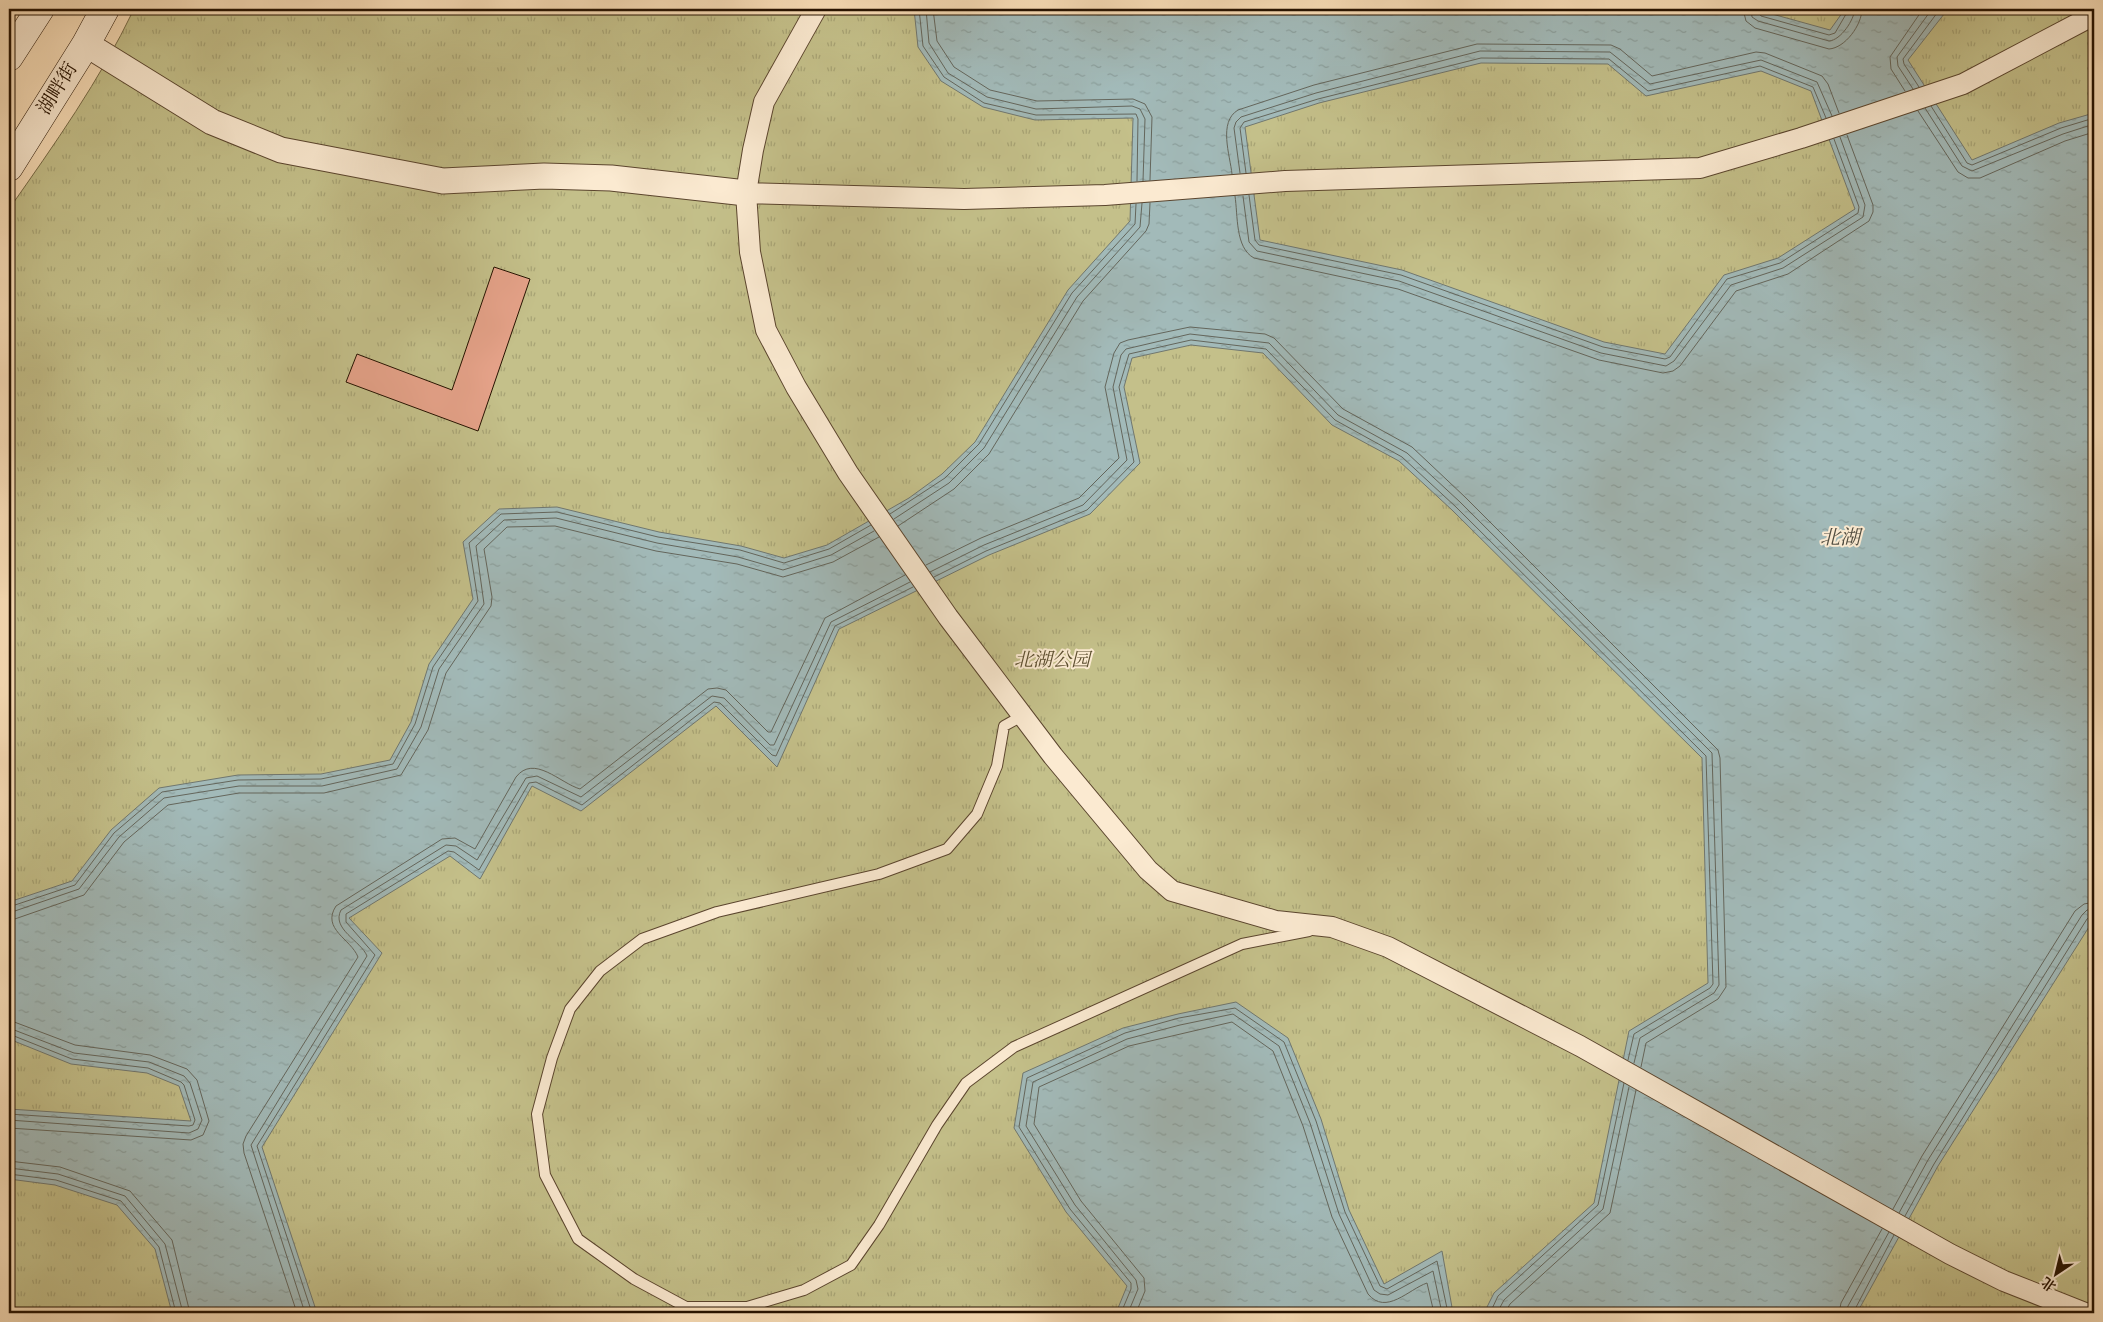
<svg xmlns="http://www.w3.org/2000/svg" width="2103" height="1322" viewBox="0 0 2103 1322" font-family="'IM FELL English','Noto Serif SC',serif">
  <style>
    .park { fill: url(#park-tufts); stroke: #756945 }
    .water { fill: url(#water-ripples); stroke: #70776f; fill-rule: evenodd }
    .lines { fill: none; stroke-linecap: round; stroke-linejoin: round }
    .shore { stroke: #64665c; stroke-width: 1 }
    .building { fill: #e5a289; stroke: #261200 }
    .service-casing { stroke: #5b452e; stroke-width: 12 }
    .minor-casing { stroke: #5b452e; stroke-width: 22 }
    .tertiary-casing { stroke: #5b452e; stroke-width: 27 }
    .secondary-casing { stroke: #261200; stroke-width: 29 }
    .service { stroke: #fbead1; stroke-width: 10 }
    .minor { stroke: #fbead1; stroke-width: 20 }
    .tertiary { stroke: #fbead1; stroke-width: 25 }
    .secondary { stroke: #fbead1; stroke-width: 28 }
    .labels { text-anchor: middle; dominant-baseline: central; stroke-width: 4; stroke-linejoin: round; paint-order: stroke }
    .street-label { font-size: 19px; fill: #261200; stroke: #fbead1 }
    .park-label { font-size: 19px; font-style: italic; fill: #5d4f30; stroke: #fbead1 }
    .water-label { font-size: 20px; font-style: italic; fill: #514d41; stroke: #fbead1 }
  </style>
  <defs>
    <pattern id="park-tufts" width="24" height="20" patternUnits="userSpaceOnUse" patternTransform="scale(1.25)"><rect width="24" height="20" fill="#c4c08a"/><path d="M3 7l-1-3M5 7V3M7 7l1-3M15 17l-1-3M17 17v-4M19 17l1-3" fill="none" stroke="#a8a475"/></pattern>
    <pattern id="water-ripples" width="26" height="14" patternUnits="userSpaceOnUse" patternTransform="scale(1.25)"><rect width="26" height="14" fill="#a2bab9"/><path d="M2 4q2-2 4 0t4 0M15 11q2-2 4 0t4 0" fill="none" stroke="#8b9f9d"/></pattern>
  </defs>
  <rect width="100%" height="100%" fill="#f9deb8"/>
  <filter id="stains"><feTurbulence type="fractalNoise" baseFrequency=".004" numOctaves="4"/><feColorMatrix values="0 0 0 0 .2 0 0 0 0 .09 0 0 0 0 .02 0 0 0 .5 -.17"/></filter>
  <radialGradient id="worn" r=".72"><stop offset=".6" stop-color="#630" stop-opacity="0"/><stop offset="1" stop-color="#630" stop-opacity=".3"/></radialGradient>
  <path class="park" d="M134 9H2094V1313H9V209C54 145 100 80 134 9Z"/>
  <path class="water" d="M914 9H1754L1830 30 1845 9H1948L1908 60 1972 160 2059 123 2094 113V919L1938 1166 1857 1313H1484L1494 1293 1594 1203 1629 1031 1708 983 1702 758 1452 510 1399 461 1332 425 1263 353 1191 345 1132 358 1124 387 1140 463 1090 514 989 555 839 629 777 767 716 706 581 811 532 786 480 879 450 856 349 918 382 953 262 1147 317 1313H172L155 1249 117 1205 55 1185 9 1179V1109L191 1121 179 1086 147 1073 71 1064 9 1039V902L72 881 111 830 159 788 238 775 321 774 390 760 411 722 429 664 473 599 463 542 499 509 557 507 659 532 741 546 784 558 827 545 909 498 942 474 975 442 1068 290 1130 221 1133 118 1035 120 983 107 941 81 918 47ZM1481 63 1608 64 1646 96 1761 71 1811 91 1855 209 1778 258 1724 275 1665 354 1604 342 1402 270 1260 240 1245 127 1319 103Z
    M1236 1002 1288 1038 1321 1119 1349 1210 1384 1284 1442 1251 1453 1313H1116L1127 1286 1066 1212 1014 1128 1023 1073 1123 1028 1178 1014Z"/>
  <g class="lines">
    <path class="shore" d="M919 9 923 46 944 77 984 103 1036 115 1136 114 1138 119 1137 181
      M926 9 929 43 948 73 987 97 1036 109 1132 106 1140 109 1145 119 1143 181
      M933 9 937 41 954 67 990 90 1037 101 1133 99 1145 104 1152 117 1150 180
      M1743 9 1746 21 1755 28 1829 49C1845 48 1862 25 1862 9
      M1751 9 1752 17 1758 21 1829 41C1841 40 1854 20 1855 9
      M1757 9 1761 16 1829 35 1835 33 1849 9
      M1919 87 1904 64 1903 59 1940 9
      M1913 89 1898 66 1897 57 1932 9
      M1905 91 1891 69 1890 57 1923 9
      M1931 106 1967 163 1972 165 2061 128 2094 118
      M1925 108 1962 166 1972 171 2063 134 2094 124
      M1918 111 1958 172 1968 178H1980L2065 141 2094 132
      M1240 173 1234 128 1236 122 1241 117 1316 93 1480 51 1610 52 1650 84 1761 60 1817 82 1832 116
      M1246 173 1240 128 1244 122 1318 99 1481 58 1609 59 1648 91 1760 66 1813 87 1826 118
      M1232 174C1230 155 1218 122 1238 110L1314 85 1477 44 1611 45 1620 49 1652 76 1756 52 1765 53 1822 76 1828 84 1839 113
      M1249 195 1255 240 1259 245 1401 275 1603 347 1665 359 1670 357 1727 279 1780 263 1858 213 1859 207 1834 139
      M1235 196C1238 215 1235 248 1254 258L1398 289 1599 360 1663 373 1673 371 1680 366 1736 291 1788 274 1869 221 1873 212V205L1847 135
      M1243 196 1249 242 1257 251 1399 281 1601 353 1666 366 1674 361 1731 285 1783 268 1863 217 1865 205 1840 137
      M890 514 945 478 979 444 1072 293 1135 224 1136 204
      M894 519 949 483 984 448 1077 297 1140 227 1142 203
      M898 526 954 489 989 454 1083 301 1146 231 1149 224 1150 203
      M926 565 981 538 1079 498 1119 458 1105 387 1114 353 1120 343 1128 340 1190 327 1265 334 1274 338 1343 409 1412 447 1465 497 1718 750 1720 758 1726 987 1718 999 1646 1043 1641 1067
      M930 572 984 545 1083 505 1127 460 1113 387 1121 355 1126 349 1190 334 1269 343 1338 415 1407 453 1460 502 1712 753 1719 985 1714 993 1640 1038 1634 1063
      M934 577 986 551 1087 510 1134 462 1119 387 1129 354 1191 340 1266 349 1335 420 1402 457 1456 507 1706 756 1713 984 1710 988 1634 1034 1628 1060
      M9 907 75 885 114 833 162 792 238 780 321 779 393 764 415 724 433 667 478 601 469 543 501 514 557 512 658 537 740 550 784 563 829 549 871 525
      M9 913 79 889 119 837 164 798 239 786H322L397 769 421 727 439 669 484 604 476 546 504 520 556 518 657 543 738 557 783 570 831 555 874 531
      M9 921 84 895 124 842 168 805 239 793H324L401 775 428 730 446 673 491 606 492 597 484 549 507 527 555 526 656 551 737 564 783 577 833 562 879 537
      M9 1020 75 1045 150 1055 187 1069 197 1080 209 1121 203 1135 191 1140 9 1128
      M9 1028 74 1053 149 1062 184 1076 190 1083 202 1120 198 1129 189 1133 9 1120
      M9 1034 72 1059 148 1068 181 1082 184 1085 195 1120 193 1125 189 1126 9 1114
      M9 1161 60 1167 130 1191 172 1240 190 1313
      M9 1168 58 1174 125 1196 165 1244 183 1313
      M9 1174 56 1180 121 1201 159 1247 176 1313
      M1893 1209 1922 1156 2075 911 2084 904 2094 902
      M1899 1213 1928 1160 2082 915 2087 910 2094 909
      M1905 1216 1934 1164 2087 919 2094 915
      M297 1313 244 1153 243 1144 246 1136 358 957C351 939 321 929 336 906L442 839 455 838 475 849 516 777C534 754 560 783 580 789L708 689 717 688 726 690 768 732H771L825 618 905 575
      M305 1313 251 1145 367 956C361 941 331 929 341 910L446 845 456 846 477 860 526 778 537 776 581 797 712 696 724 698 770 745H774L831 622 910 582
      M312 1313 257 1146 375 955 346 922V914L448 851 454 852 479 870 529 783 536 782 582 805 714 702 720 703 772 755 776 756 835 626 913 587
      M1121 1313 1131 1289V1283L1070 1209 1019 1127 1027 1078 1125 1033 1179 1018 1235 1008 1284 1042 1316 1121 1345 1212 1380 1286 1387 1289 1437 1261 1448 1313
      M1128 1313 1138 1289 1136 1280 1075 1205 1026 1126 1033 1082 1127 1039 1180 1025 1233 1014 1279 1046 1310 1123 1339 1214 1374 1290 1380 1294 1388 1295 1433 1271 1442 1313
      M1136 1313 1145 1291 1144 1278 1081 1201 1034 1124 1039 1087 1129 1046 1232 1022 1273 1051 1303 1126 1332 1217 1368 1294C1386 1316 1409 1289 1427 1283L1434 1313
      M1490 1313 1498 1296 1598 1205 1624 1083
      M1497 1313 1504 1300 1603 1209 1629 1087
      M1505 1313 1510 1304 1610 1213 1636 1090
      M1839 1313 1841 1303 1882 1229
      M1846 1313 1848 1306 1889 1232
      M1853 1313 1894 1235"/>
  </g>
  <path class="building" d="M494 267 530 279 478 431 346 382 357 354 452 390Z"/>
  <g class="lines">
    <defs>
      <path id="service" d="M1022 716 1004 726 997 766 977 814 947 849 879 874 717 912 642 939 600 971 570 1009 552 1058 537 1114 545 1175 578 1239 634 1279 686 1307H747L804 1290 851 1265 879 1225 937 1125 966 1083 1014 1047 1242 944 1309 931"/>
      <path id="minor" d="M816 9 764 102 753 150 746 193 750 252 766 330 796 387 848 473 948 617 1053 756 1148 870 1172 891 1276 921 1332 927 1388 947 1580 1046 1950 1254 2004 1281 2085 1313
        M746 193 964 199 1105 195 1285 181 1700 168 1801 138 1963 84 2094 15"/>
      <path id="tertiary" d="M86 44 212 122 281 150 443 181 544 176 611 178 746 193"/>
      <path id="secondary" d="M9 57 40 9
        M9 167 86 44 105 9"/>
    </defs>
    <use href="#service" class="service-casing"/>
    <use href="#minor" class="minor-casing"/>
    <use href="#tertiary" class="tertiary-casing"/>
    <use href="#secondary" class="secondary-casing"/>
    <use href="#service" class="service"/>
    <use href="#minor" class="minor"/>
    <use href="#tertiary" class="tertiary"/>
    <use href="#secondary" class="secondary"/>
  </g>
  <g class="labels">
    <g class="street-label">
      <text transform="translate(58 89) rotate(-58)">湖畔街</text>
    </g>
    <g class="park-label">
      <text x="1052" y="661">北湖公园</text>
    </g>
    <g class="water-label">
      <text x="1840" y="538">北湖</text>
    </g>
  </g>
  <rect width="2103" height="1322" fill="none" stroke="#f9deb8" stroke-width="30"/>
  <rect x="10" y="10" width="2083" height="1302" fill="none" stroke="#261200" stroke-width="2.5"/>
  <rect x="15" y="15" width="2073" height="1292" fill="none" stroke="#261200"/>
  <g transform="translate(2056 1274) rotate(215)" stroke="#fbead1" stroke-width="4" paint-order="stroke">
  <path d="M0-4L9 19L0 12L-9 19Z" fill="#261200"/>
  <text y="-8" font-size="14" font-weight="bold" text-anchor="middle" fill="#261200">北</text>
  </g>
  <rect width="100%" height="100%" filter="url(#stains)"/>
  <rect width="100%" height="100%" fill="url(#worn)"/>
</svg>
